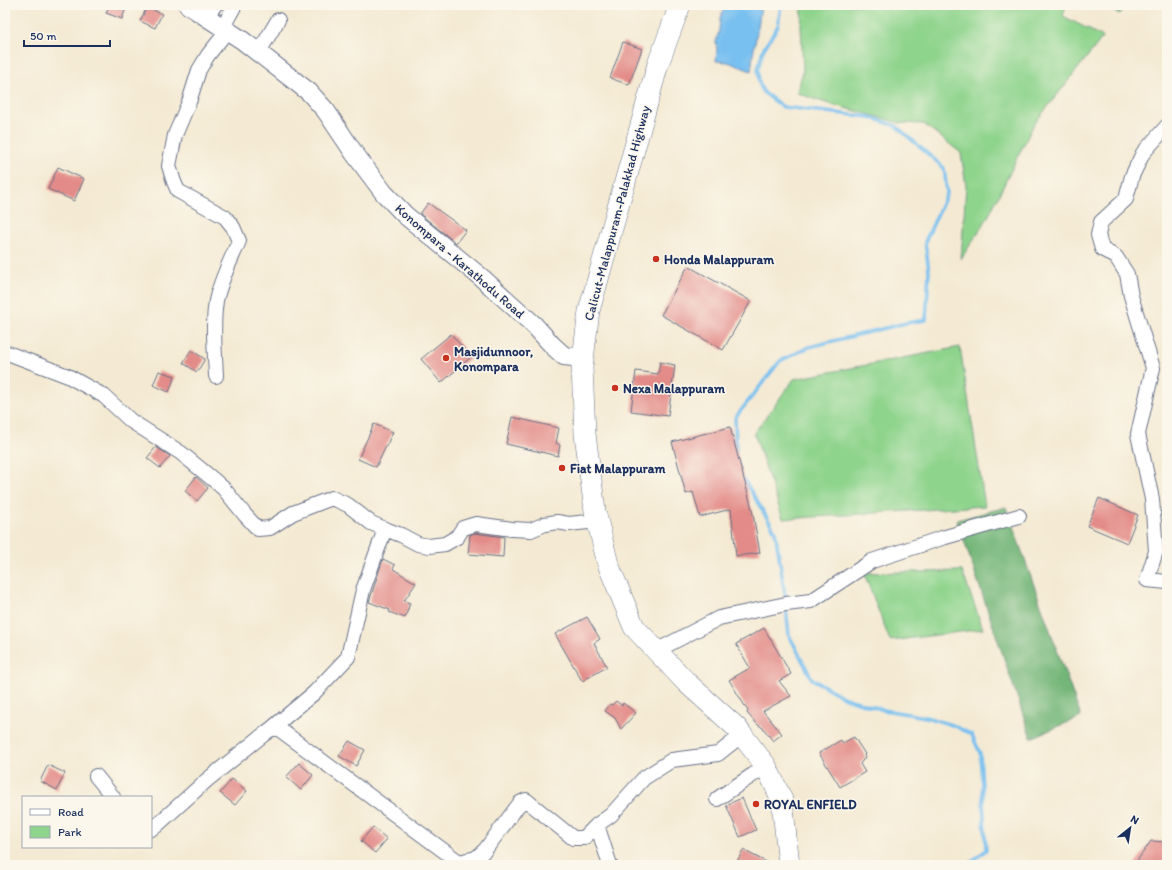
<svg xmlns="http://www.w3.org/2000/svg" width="1172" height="870" viewBox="0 0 1172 870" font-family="Itim,sans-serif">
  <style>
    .green { fill: #8fd48d; stroke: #558276 }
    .forest { fill: #73b678; stroke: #47726b }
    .water { fill: #78c0f0; stroke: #4a78a7 }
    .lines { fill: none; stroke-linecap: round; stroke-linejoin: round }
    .stream { stroke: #78c0f0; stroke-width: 3.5 }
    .building { fill: #e38b88 }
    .minor-casing { stroke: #677087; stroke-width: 16 }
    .major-casing { stroke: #677087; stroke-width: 20 }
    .highway-casing { stroke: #677087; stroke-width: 22 }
    .minor { stroke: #fff; stroke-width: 14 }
    .major { stroke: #fff; stroke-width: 18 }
    .highway { stroke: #fff; stroke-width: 21 }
    .poi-dot { fill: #c8321e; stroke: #fbf7ec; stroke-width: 1.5 }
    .labels { text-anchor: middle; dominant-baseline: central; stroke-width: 3; stroke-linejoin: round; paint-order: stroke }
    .street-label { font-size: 13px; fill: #1b2f5e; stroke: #fbf7ec }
    .poi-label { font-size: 13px; font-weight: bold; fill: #1b2f5e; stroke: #fbf7ec; text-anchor: start }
  </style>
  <rect width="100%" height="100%" fill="#fbf7ec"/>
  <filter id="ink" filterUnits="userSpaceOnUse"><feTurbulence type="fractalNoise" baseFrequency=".025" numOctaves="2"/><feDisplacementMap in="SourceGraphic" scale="8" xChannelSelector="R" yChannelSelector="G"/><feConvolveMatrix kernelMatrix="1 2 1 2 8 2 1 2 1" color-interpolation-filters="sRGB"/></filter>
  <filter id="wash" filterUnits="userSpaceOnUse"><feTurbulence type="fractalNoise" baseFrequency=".012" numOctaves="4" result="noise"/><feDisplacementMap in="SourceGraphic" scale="16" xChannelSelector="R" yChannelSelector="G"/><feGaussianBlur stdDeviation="0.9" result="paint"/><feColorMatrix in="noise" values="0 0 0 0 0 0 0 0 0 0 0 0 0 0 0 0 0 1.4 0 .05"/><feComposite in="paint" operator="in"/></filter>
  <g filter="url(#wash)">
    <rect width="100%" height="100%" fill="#f4ead3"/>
    <path class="green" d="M803 5H1066L1063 16 1103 37 1034 124 988 217 961 259 966 186 961 153 924 124 900 123 823 102 797 93 803 71 801 25 802 6Z
      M1101 5H1127L1120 14Z
      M960 347 985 506 783 519 754 433 794 379Z
      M962 571 983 629 890 641 864 573Z"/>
    <path class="forest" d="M1006 507 1081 717 1031 738 957 520Z"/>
    <path class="water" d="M725 5H761C759 27 753 49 751 71L728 62 716 61 717 51 716 42 719 30 720 18Z"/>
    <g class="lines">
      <path class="stream" d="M736 451 735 418 780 361 809 347 906 323 926 320 929 271 925 242 947 193 944 168 896 126 870 117 783 107 763 92 759 82 758 69 763 50 778 26 781 5
        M743 478 775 531 786 601
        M786 607 789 635 812 679 845 698 884 710 926 717 955 726 972 735 980 753 986 850 968 865"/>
    </g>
    <g id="blocks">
      <path class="building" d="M109 5H127L122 19 106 13Z
        M147 7 162 14 155 28 140 21Z
        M623 42 642 49 629 85 610 78Z
        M58 167 84 179 74 201 48 189Z
        M428 203 466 230 456 243 420 214Z
        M688 266 751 301 723 350 661 315Z
        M451 334 471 357 441 383 421 359Z
        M191 350 205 359 197 372 183 363Z
        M660 362 675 365 668 416 631 411 636 371 658 374Z
        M159 371 175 376 169 392 153 385Z
        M512 417 559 428 556 443 560 445 558 456 506 444Z
        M374 424 393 432 376 467 358 459Z
        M730 427 752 509 760 553 736 556 731 509 700 517 693 492 686 494 672 442Z
        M156 447 170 456 160 468 147 458Z
        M196 477 208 488 197 501 185 491Z
        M1099 498 1138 515 1127 543 1087 526Z
        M474 533 504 537 503 557 468 554 470 535Z
        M383 559 395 565 393 569 416 583 404 601 410 603 405 618 389 612 390 610 369 602Z
        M587 617 600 639 594 643 607 667 582 681 555 634Z
        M764 628 791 674 779 681 791 696 763 711 782 734 773 741 763 728 757 724 747 713 748 711 729 680 750 668 736 644Z
        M616 701 622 706 623 703 636 713 621 729 615 718 605 711 610 704 612 705Z
        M854 737 865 754 864 755 865 757 860 764 865 772 840 787 819 753 841 740 843 743Z
        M349 741 365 750 356 766 339 756Z
        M299 763 313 775 301 790 286 777Z
        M48 765 65 773 57 790 40 781Z
        M232 779 247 791 235 805 220 793Z
        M742 798 756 830 740 837 726 805Z
        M373 827 387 839 375 853 361 841Z
        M1151 841 1167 842V865H1134Z
        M743 850 772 865H735Z"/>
    </g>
  </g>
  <g filter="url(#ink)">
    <use href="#blocks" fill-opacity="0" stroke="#677087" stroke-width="1"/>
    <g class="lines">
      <defs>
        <path id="minor" d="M207 16 215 5
          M223 27 235 5
          M259 52 278 20
          M1167 126 1143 153 1132 176 1126 199 1101 222 1098 235 1102 249 1116 257 1127 274 1131 296 1153 368 1138 434 1152 499 1156 551 1147 580 1167 582
          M5 352 68 376 104 396 131 421 181 453 215 481 224 489 245 515 258 529 270 528 293 513 332 498 348 505 371 523 385 529 401 535 418 544 429 546 445 544 457 537 463 528 476 524 512 529 531 530 545 524 557 522 569 524 597 521
          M216 376C215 351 212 326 216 301 220 281 231 260 239 241L233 227 225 217 178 191 174 182 169 166 175 135 189 102 199 70 208 55 228 30
          M656 651 719 618 786 604 811 601 872 561 942 538 1019 516
          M271 729 314 693 348 657 363 590 385 529
          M96 776 113 797
          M717 799 766 766
          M597 825 610 865
          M151 829 156 826 207 780 263 735 271 729H279L459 862 476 858 485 850 520 803 526 800 573 838H584L597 825 611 815 644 778 672 760 718 754 742 735"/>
        <path id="major" d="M188 5 242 40 309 92 326 111 354 153 384 193 405 215 482 278 534 325 553 346 564 356 583 358"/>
        <path id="highway" d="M680 5 658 64 589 311 582 367 585 434 595 511 608 564 634 627 687 683 737 728 742 735 766 766 782 800 789 865"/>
      </defs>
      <use href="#minor" class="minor-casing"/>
      <use href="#major" class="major-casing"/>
      <use href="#highway" class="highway-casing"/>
      <use href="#minor" class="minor"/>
      <use href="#major" class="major"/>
      <use href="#highway" class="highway"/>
    </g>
  </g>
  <g class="poi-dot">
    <circle cx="656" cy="259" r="4"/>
    <circle cx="446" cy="358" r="4"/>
    <circle cx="615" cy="388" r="4"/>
    <circle cx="562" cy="468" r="4"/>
    <circle cx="756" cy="804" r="4"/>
  </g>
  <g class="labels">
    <g class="street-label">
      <text transform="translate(617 213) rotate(-75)">Calicut-Malappuram-Palakkad Highway</text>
      <text transform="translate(460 261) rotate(41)">Konompara - Karathodu Road</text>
    </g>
    <g class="poi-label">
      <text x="664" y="259">Honda Malappuram</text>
      <text x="454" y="351">Masjidunnoor,<tspan x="454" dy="15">Konompara</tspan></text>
      <text x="623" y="388">Nexa Malappuram</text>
      <text x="570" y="468">Fiat Malappuram</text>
      <text x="764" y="804">ROYAL ENFIELD</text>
    </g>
  </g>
  <rect width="1172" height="870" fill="none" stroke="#fbf7ec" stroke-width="20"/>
  <rect x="22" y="796" width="130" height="52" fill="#fbf7ec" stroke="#a1a7b3"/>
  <rect x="30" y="809" width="20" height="6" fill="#ffffff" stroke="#a1a7b3"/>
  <text x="58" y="816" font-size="12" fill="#1b2f5e">Road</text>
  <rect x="30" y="826" width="20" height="12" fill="#8fd48d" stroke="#a1a7b3"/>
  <text x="58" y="836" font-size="12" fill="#1b2f5e">Park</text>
  <g transform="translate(1130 828) rotate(30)" stroke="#fbf7ec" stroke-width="3" paint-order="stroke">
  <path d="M0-3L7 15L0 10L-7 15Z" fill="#1b2f5e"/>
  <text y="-6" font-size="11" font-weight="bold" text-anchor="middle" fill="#1b2f5e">N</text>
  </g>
  <path d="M24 40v6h86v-6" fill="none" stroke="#1b2f5e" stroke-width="2"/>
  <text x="30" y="40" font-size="12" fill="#1b2f5e" stroke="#fbf7ec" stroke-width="3" paint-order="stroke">50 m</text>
</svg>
